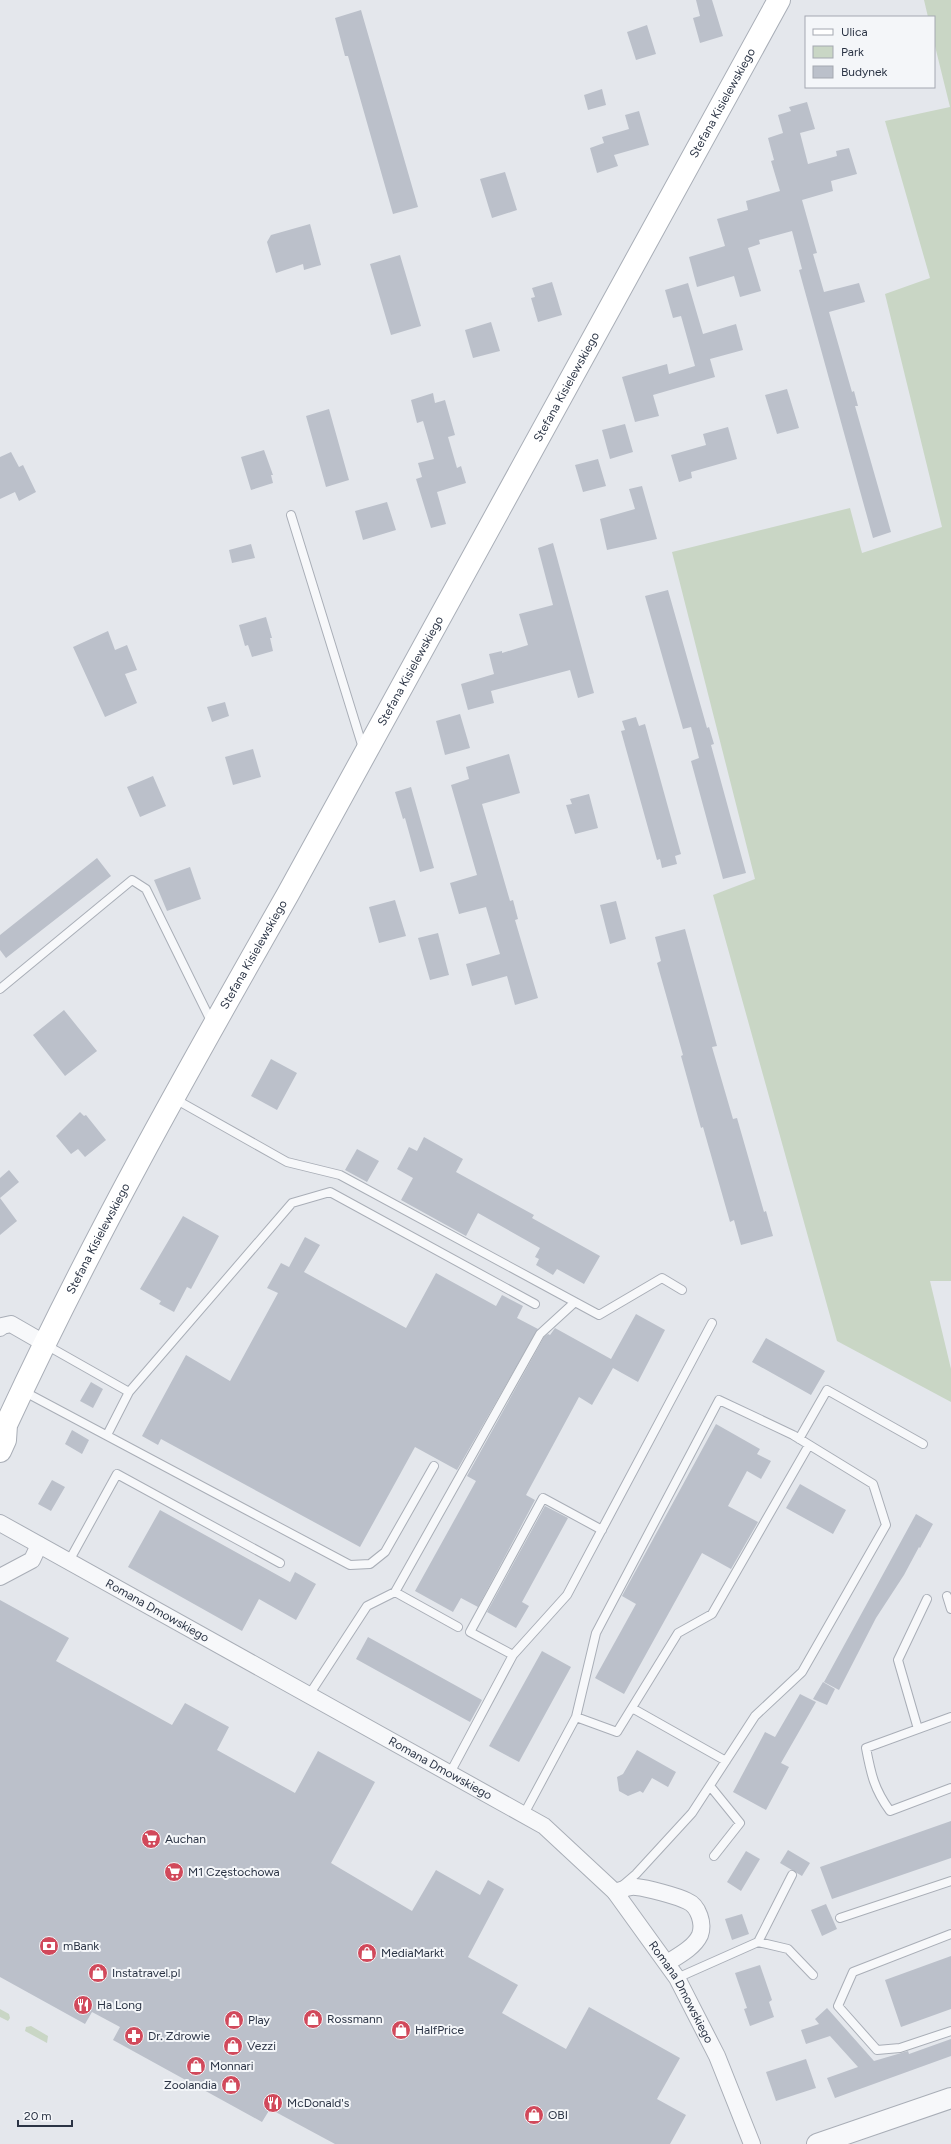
<svg xmlns="http://www.w3.org/2000/svg" width="951" height="2144" viewBox="0 0 951 2144" font-family="Figtree,sans-serif">
  <style>
    .green { fill: #c9d6c5 }
    .building { fill: #bbc0ca }
    .lines { fill: none; stroke-linecap: round; stroke-linejoin: round }
    .service-casing { stroke: #a9aeb7; stroke-width: 10 }
    .minor-casing { stroke: #a9aeb7; stroke-width: 18 }
    .tertiary-casing { stroke: #a9aeb7; stroke-width: 22 }
    .secondary-casing { stroke: #a9aeb7; stroke-width: 24 }
    .service { stroke: #f7f8fa; stroke-width: 8 }
    .minor { stroke: #f7f8fa; stroke-width: 16 }
    .tertiary { stroke: #f7f8fa; stroke-width: 20 }
    .secondary { stroke: #fff; stroke-width: 22 }
    .labels { text-anchor: middle; dominant-baseline: central; stroke-width: 4; stroke-linejoin: round; paint-order: stroke }
    .street-label { font-size: 12px; fill: #2b3445; stroke: #f4f6f9 }
    .poi-label { font-size: 12px; fill: #2b3445; stroke: #f4f6f9; text-anchor: start }
  </style>
  <rect width="100%" height="100%" fill="#e4e7ec"/>
  <path class="green" d="M924 0H951V1281H930L951 1369V1402L837 1341 713 895 755 879 672 552 850 508 862 553 942 527 885 294 930 278 885 121 950 107 934 42V17H928Z
    M0 2009 9 2014 10 2018 8 2021 0 2017Z
    M31 2026 48 2036 47 2043 25 2031 26 2027Z"/>
  <path class="building" d="M696 0H712L723 36 700 43 693 18 700 16Z
    M361 10 418 207 393 214 348 56H345L335 18Z
    M647 25 656 54 636 60 627 32Z
    M602 89 606 105 588 110 584 95Z
    M807 102 815 129 800 133 808 164 837 156 836 151 849 148 857 174 831 181 833 191 802 200 817 253 813 254 824 292 859 283 865 302 829 312 852 392 854 391 858 406H855L891 532 873 538 799 270 802 269 792 231 759 240 760 244 748 248 761 291 740 297 734 276 697 287 689 257 725 246 717 219 748 210 746 201 780 191 771 161 774 160 768 138 783 133 778 115 791 111 789 107Z
    M639 111 649 145 614 155 618 166 597 173 590 148 604 143 602 137 629 129 625 115Z
    M505 172 517 210 492 218 480 179Z
    M310 224 321 265 304 270 303 264 276 273 267 242 271 235Z
    M400 255 421 326 391 335 370 264Z
    M552 282 562 315 538 322 531 298 535 297 532 288Z
    M688 283 703 334 736 324 743 350 710 359 715 377 653 395 659 416 635 422 622 377 667 364 669 374 695 366 681 316 673 318 665 290Z
    M491 322 500 351 473 358 465 330Z
    M787 389 799 428 777 434 765 395Z
    M433 393 435 403 445 400 455 435 448 437 457 468 461 466 466 483 437 492 446 524 431 528 416 479 422 477 418 463 434 459 423 421 417 423 411 400Z
    M329 409 349 480 326 487 306 416Z
    M625 424 633 452 610 459 602 430Z
    M728 427 737 459 691 472 692 478 679 482 671 455 706 445 703 434Z
    M264 450 273 475H271L273 483 251 490 241 457Z
    M11 452 19 467 23 465 36 492 19 501 15 492 0 499V457Z
    M598 459 606 486 583 492 575 465Z
    M642 486 657 539 607 550 600 519 635 509 629 489Z
    M387 502 396 530 363 540 355 511Z
    M553 543 594 693 578 698 570 670 491 691 494 703 468 710 461 684 494 674 489 654 502 651V653L528 645 519 614 553 605 538 548Z
    M251 544 255 558 232 563 229 550Z
    M668 590 707 728 709 727 714 744 711 745 746 873 723 879 691 761 699 758 691 727 683 729 645 596Z
    M266 617 272 638H270L273 651 252 657 248 645 245 646 239 625Z
    M108 631 115 650 127 645 137 670 125 674 137 703 105 717 73 647Z
    M225 702 229 716 212 722 207 707Z
    M460 714 470 748 445 755 436 721Z
    M636 717 639 726 645 724 681 854 675 856 677 864 662 868 660 859 657 860 621 731 625 730 622 721Z
    M253 749 261 777 233 785 225 757Z
    M509 754 520 793 482 804 510 901 513 900 518 919 515 920 538 998 515 1005 507 976 472 986 466 964 500 954 486 907 459 914 450 883 477 875 451 785 469 779 466 767Z
    M153 776 166 806 140 817 127 787Z
    M411 787 434 868 420 872 405 818 403 819 395 792Z
    M589 794 598 828 575 834 566 805 572 804 570 799Z
    M97 858 111 876 6 958 0 950V935Z
    M190 867 201 899 167 911 154 880Z
    M395 900 406 936 379 943 369 907Z
    M616 901 626 939 610 944 600 905Z
    M685 929 717 1046 712 1047 733 1119 737 1118 764 1212 766 1211 773 1236 741 1245 734 1220 730 1222 703 1127 701 1128 681 1056 683 1055 657 963 661 961 655 937Z
    M438 933 449 975 430 980 418 938Z
    M64 1010 97 1051 65 1076 33 1035Z
    M271 1059 297 1073 277 1110 251 1096Z
    M80 1112 84 1116 86 1115 106 1140 85 1157 78 1149 71 1154 56 1136Z
    M424 1137 463 1159 456 1172 534 1215 532 1218 600 1256 584 1284 557 1269 553 1275 536 1265 539 1259 535 1257 540 1248 478 1213 466 1236 401 1200 413 1178 397 1169 409 1147 417 1151Z
    M357 1149 379 1161 367 1182 345 1170Z
    M9 1170 19 1182 0 1198 17 1221 0 1235V1178Z
    M183 1216 219 1236 191 1289 187 1287 174 1312 159 1304 161 1301 140 1289Z
    M305 1237 320 1245 304 1272 406 1328 436 1273 496 1306 502 1295 523 1306 517 1318 538 1329 457 1470 415 1447 360 1547 161 1439 158 1445 142 1436 186 1355 230 1381 278 1293 267 1288 281 1263 289 1267Z
    M636 1314 665 1330 638 1382 613 1368 592 1405 579 1397 526 1495 535 1500 478 1607 461 1598 453 1612 415 1591 476 1481 467 1476 544 1337 548 1334 550 1335 555 1328 611 1359Z
    M766 1338 825 1371 811 1395 752 1362Z
    M91 1382 103 1389 93 1408 80 1401Z
    M716 1424 760 1449 757 1454 771 1461 761 1479 747 1471 728 1506 758 1522 731 1569 702 1553 624 1694 595 1678 636 1604 622 1596Z
    M72 1430 89 1440 82 1454 65 1444Z
    M52 1480 65 1487 51 1511 38 1504Z
    M800 1484 846 1510 833 1534 786 1508Z
    M545 1506 568 1518 522 1602 529 1606 516 1628 487 1612Z
    M160 1510 290 1582 295 1572 316 1584 296 1620 259 1599 242 1631 128 1567Z
    M916 1514 933 1524 920 1548 919 1547 904 1575 876 1618 839 1690 824 1682Z
    M0 1600 69 1638 56 1661 172 1725 185 1703 229 1727 217 1750 295 1793 318 1751 375 1782 331 1863 412 1911 436 1870 480 1895 488 1880 504 1889 468 1957 518 1985 502 2013 566 2049 589 2007 680 2058 657 2099 686 2115 670 2144H335L270 2109 262 2122 113 2040 120 2027 92 2012 85 2024 0 1977Z
    M368 1637 482 1700 470 1722 356 1659Z
    M542 1651 571 1667 519 1762 489 1746Z
    M823 1682 835 1689 827 1705 813 1699Z
    M800 1694 816 1702 781 1763 789 1767 766 1810 733 1792 765 1732 775 1737Z
    M637 1750 676 1772 668 1787 652 1778 643 1793 640 1791 628 1796 619 1791 617 1777 623 1774Z
    M951 1821V1858L832 1899 820 1867Z
    M788 1850 810 1863 802 1876 780 1863Z
    M746 1851 760 1859 741 1891 727 1882Z
    M826 1904 837 1929 822 1936 811 1910Z
    M742 1914 749 1934 732 1940 725 1919Z
    M951 1956V2009L901 2027 885 1980Z
    M760 1965 772 2000 769 2002 774 2017 750 2026 744 2009 747 2008 735 1973Z
    M827 2008 874 2061 908 2051 909 2054 951 2039V2056L835 2098 827 2078 858 2067 830 2036 806 2044 801 2030 819 2024 815 2019Z
    M806 2059 816 2088 776 2101 766 2072Z"/>
  <g class="lines">
    <defs>
      <path id="service" d="M291 515 363 748
        M0 989 132 880 146 889 212 1023
        M175 1099 287 1162 340 1175 599 1315 662 1278 682 1290
        M46 1345 129 1392
        M23 1391 350 1565 370 1564 385 1552 434 1466
        M107 1435 129 1392 292 1203 330 1192 535 1304
        M799 1439 827 1390 923 1444
        M69 1561 117 1474 280 1563
        M395 1592 458 1627
        M947 1596 951 1609
        M513 1655 470 1632 543 1498 602 1530
        M309 1695 367 1606 395 1592 540 1334 575 1302
        M632 1708 726 1761
        M576 1717 617 1732 678 1633 712 1614 809 1445
        M951 1717 866 1748C871 1774 874 1789 890 1811L951 1788
        M918 1729 898 1660 927 1599
        M450 1773 513 1655 567 1595 712 1323
        M710 1786 740 1823 714 1856
        M524 1814 576 1717 596 1633 719 1400 793 1435 873 1484 886 1525 802 1672 755 1716 692 1813 636 1874 622 1886
        M840 1918 951 1881
        M951 1934 853 1972 838 2006 877 2050 900 2048 951 2031
        M758 1942 788 1949 813 1975
        M677 1978 758 1942 792 1875"/>
      <g id="minor">
        <path d="M0 1328 2 1326 11 1324 44 1343"/>
        <path id="s1" d="M0 1523 544 1826 615 1892 677 1978 717 2056 752 2144"/>
        <path d="M0 1577 32 1560 39 1545"/>
        <path d="M615 1892C621 1890 630 1886 636 1887 647 1888 677 1896 687 1901 699 1906 704 1924 700 1935 694 1948 678 1956 667 1963"/>
      </g>
      <path id="tertiary" d="M817 2144 951 2098"/>
      <g id="secondary">
        <path id="s2" d="M0 1451 5 1440 6 1425C90 1243 189 1068 288 894L779 0"/>
      </g>
    </defs>
    <use href="#service" class="service-casing"/>
    <use href="#minor" class="minor-casing"/>
    <use href="#tertiary" class="tertiary-casing"/>
    <use href="#secondary" class="secondary-casing"/>
    <use href="#service" class="service"/>
    <use href="#minor" class="minor"/>
    <use href="#tertiary" class="tertiary"/>
    <use href="#secondary" class="secondary"/>
  </g>
  <defs>
    <symbol id="supermarket-disc" viewBox="-11 -11 22 22"><circle r="9.5" fill="#d1495b" stroke="#f4f6f9"/><path d="M-6-5.5h2.5l.6 2H6L4.5 2H-2.5L-4.4-4H-6ZM-1.5 3.2a1.3 1.3 0 1 0 .1 0ZM3 3.2a1.3 1.3 0 1 0 .1 0Z" fill="#fff"/></symbol>
    <symbol id="bank-disc" viewBox="-11 -11 22 22"><circle r="9.5" fill="#d1495b" stroke="#f4f6f9"/><path d="M-6-4H6V4H-6ZM0-2.3a2.3 2.3 0 1 0 0 4.6a2.3 2.3 0 1 0 0-4.6Z" fill="#fff"/></symbol>
    <symbol id="shop-disc" viewBox="-11 -11 22 22"><circle r="9.5" fill="#d1495b" stroke="#f4f6f9"/><path d="M-5-2.5h2.3a2.7 3.5 0 0 1 5.4 0H5L5.5 6h-11ZM-1.5-2.5h3a1.5 2.3 0 0 0-3 0Z" fill="#fff"/></symbol>
    <symbol id="restaurant-disc" viewBox="-11 -11 22 22"><circle r="9.5" fill="#d1495b" stroke="#f4f6f9"/><path d="M-5-6h1v4h1v-4h1v4h1v-4h1v5L-1.5 .5V6h-2V.5L-5-1ZM5-6V6H3V1.5H1.5Q1.5-4 5-6Z" fill="#fff"/></symbol>
    <symbol id="pharmacy-disc" viewBox="-11 -11 22 22"><circle r="9.5" fill="#d1495b" stroke="#f4f6f9"/><path d="M-2-6h4v4h4v4h-4v4h-4v-4h-4v-4h4Z" fill="#fff"/></symbol>
  </defs>
  <g fill-rule="evenodd">
    <use href="#supermarket-disc" x="140" y="1828" width="22" height="22"/>
    <use href="#supermarket-disc" x="163" y="1861" width="22" height="22"/>
    <use href="#bank-disc" x="38" y="1935" width="22" height="22"/>
    <use href="#shop-disc" x="356" y="1942" width="22" height="22"/>
    <use href="#shop-disc" x="87" y="1962" width="22" height="22"/>
    <use href="#restaurant-disc" x="72" y="1994" width="22" height="22"/>
    <use href="#shop-disc" x="302" y="2008" width="22" height="22"/>
    <use href="#shop-disc" x="223" y="2009" width="22" height="22"/>
    <use href="#shop-disc" x="390" y="2019" width="22" height="22"/>
    <use href="#pharmacy-disc" x="123" y="2025" width="22" height="22"/>
    <use href="#shop-disc" x="222" y="2035" width="22" height="22"/>
    <use href="#shop-disc" x="185" y="2055" width="22" height="22"/>
    <use href="#shop-disc" x="220" y="2074" width="22" height="22"/>
    <use href="#restaurant-disc" x="262" y="2092" width="22" height="22"/>
    <use href="#shop-disc" x="523" y="2104" width="22" height="22"/>
  </g>
  <g class="labels">
    <g class="street-label">
      <text stroke="none"><textPath href="#s2" startOffset="1531">Stefana Kisielewskiego</textPath></text>
      <text stroke="none"><textPath href="#s2" startOffset="1207">Stefana Kisielewskiego</textPath></text>
      <text stroke="none"><textPath href="#s2" startOffset="883">Stefana Kisielewskiego</textPath></text>
      <text stroke="none"><textPath href="#s2" startOffset="559">Stefana Kisielewskiego</textPath></text>
      <text stroke="none"><textPath href="#s2" startOffset="235">Stefana Kisielewskiego</textPath></text>
      <text stroke="none"><textPath href="#s1" startOffset="180">Romana Dmowskiego</textPath></text>
      <text stroke="none"><textPath href="#s1" startOffset="504">Romana Dmowskiego</textPath></text>
      <text stroke="none"><textPath href="#s1" startOffset="840">Romana Dmowskiego</textPath></text>
    </g>
    <g class="poi-label">
      <text x="165" y="1839">Auchan</text>
      <text x="188" y="1872">M1 Częstochowa</text>
      <text x="63" y="1946">mBank</text>
      <text x="381" y="1953">MediaMarkt</text>
      <text x="112" y="1973">Instatravel.pl</text>
      <text x="97" y="2005">Ha Long</text>
      <text x="327" y="2019">Rossmann</text>
      <text x="248" y="2020">Play</text>
      <text x="415" y="2030">HalfPrice</text>
      <text x="148" y="2036">Dr. Zdrowie</text>
      <text x="247" y="2046">Vezzi</text>
      <text x="210" y="2066">Monnari</text>
      <text x="217" y="2085" text-anchor="end">Zoolandia</text>
      <text x="287" y="2103">McDonald's</text>
      <text x="548" y="2115">OBI</text>
    </g>
  </g>
  <rect x="805" y="16" width="130" height="72" fill="#f4f6f9" stroke="#a4a8b1"/>
  <rect x="813" y="29" width="20" height="6" fill="#ffffff" stroke="#a4a8b1"/>
  <text x="841" y="36" font-size="12" fill="#2b3445">Ulica</text>
  <rect x="813" y="46" width="20" height="12" fill="#c9d6c5" stroke="#a4a8b1"/>
  <text x="841" y="56" font-size="12" fill="#2b3445">Park</text>
  <rect x="813" y="66" width="20" height="12" fill="#bbc0ca" stroke="#a4a8b1"/>
  <text x="841" y="76" font-size="12" fill="#2b3445">Budynek</text>
  <path d="M18 2120v6h54v-6" fill="none" stroke="#2b3445" stroke-width="2"/>
  <text x="24" y="2120" font-size="12" fill="#2b3445" stroke="#f4f6f9" stroke-width="3" paint-order="stroke">20 m</text>
</svg>
